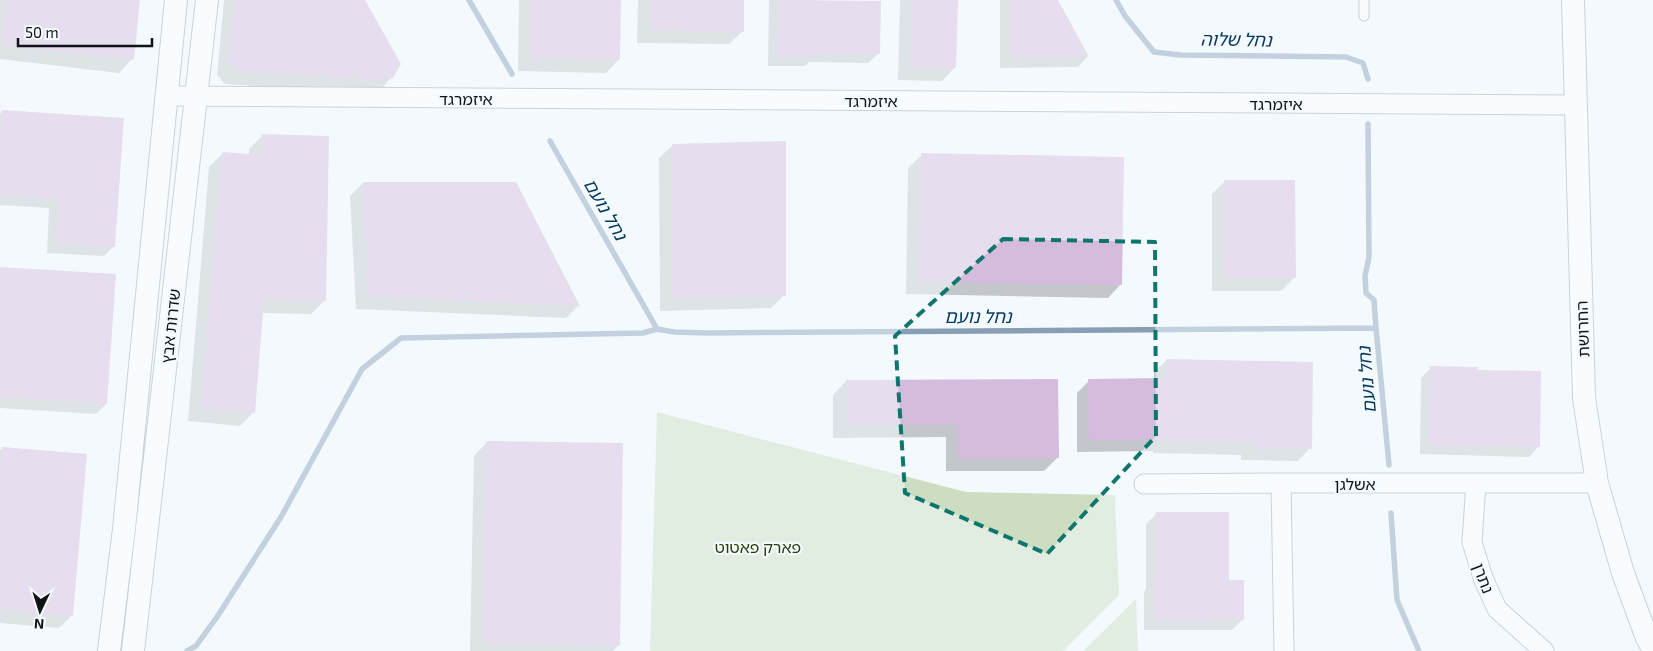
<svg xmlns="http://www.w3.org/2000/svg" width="1653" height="651" viewBox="0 0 1653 651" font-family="'Exo 2','Noto Sans Hebrew',sans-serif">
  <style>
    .green { fill: #cdddc1 }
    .shadow { fill: #0003 }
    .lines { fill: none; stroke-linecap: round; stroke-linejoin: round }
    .stream { stroke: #879eb5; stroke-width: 5.5 }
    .building { fill: #d5bbdd }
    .service-casing { stroke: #9ba2aa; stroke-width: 11 }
    .minor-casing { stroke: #9ba2aa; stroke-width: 21 }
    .tertiary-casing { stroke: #9ba2aa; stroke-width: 24 }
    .service { stroke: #fff; stroke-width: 9 }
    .minor { stroke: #fff; stroke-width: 19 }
    .tertiary { stroke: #fff; stroke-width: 22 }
    .marked { fill: none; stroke: #0f766e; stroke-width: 4; stroke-dasharray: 10 6; stroke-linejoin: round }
    .labels { text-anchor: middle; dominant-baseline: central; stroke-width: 4.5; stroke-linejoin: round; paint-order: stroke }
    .street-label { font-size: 16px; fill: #111316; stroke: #f4f9fe }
    .park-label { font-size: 16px; fill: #264009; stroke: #f4f9fe }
    .water-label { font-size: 18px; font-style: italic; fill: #00385e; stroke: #f4f9fe }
  </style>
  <rect width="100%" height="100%" fill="#f4f9fe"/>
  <path class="green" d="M657 412 966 492 1115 495 1119 595 1063 651H650Z
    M1136 599 1138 651H1083Z"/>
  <path class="shadow" d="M0 0H139L132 59 119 73 0 59Z
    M224 0H364L392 77 379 91 364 93 225 84 217 75Z
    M519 0H620L619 59 606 73 518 71Z
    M638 0H743V31L729 44 637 43Z
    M769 0H816L879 53 868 63 809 62 805 66H768Z
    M900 0H956L955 67 942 81 898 80Z
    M1000 0H1057L1087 57 1078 67 1000 68Z
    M2 111 114 246 104 256 47 253 49 208 0 205V114Z
    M262 136 324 301 311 314 262 313 254 412 240 426 188 421 209 167 222 154 249 156V149Z
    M673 145 784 295 771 308 660 311 659 158Z
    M922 155 1121 284 1108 298 906 294 908 168Z
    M1225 181 1294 278 1281 291H1212V194Z
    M363 183 579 305 566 318 356 309 350 196Z
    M0 268 106 404 96 414 0 408Z
    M1167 360 1310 448 1298 461 1241 460V455L1153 453V451L1077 452V393L1089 381 1154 380V372Z
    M1431 368 1539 446 1529 457 1420 454 1421 378Z
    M846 381 1057 458 1044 471H946V437L833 438V395Z
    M487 442 619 645 613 651H470L474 456Z
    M3 448 72 615 59 628 0 623V450Z
    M1156 514 1242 620 1232 630H1144V592L1146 589V524Z"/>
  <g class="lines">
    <path class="stream" d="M469 0 512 74
      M1116 0 1125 16 1154 52 1180 55 1346 57 1363 63 1368 79
      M1368 124 1369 257 1365 276 1366 293 1374 300 1376 328
      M550 141 657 329 674 332 708 333 1376 328 1389 465
      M1391 513 1397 600 1419 651
      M187 651 196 646 217 617 281 517 362 369 401 338 643 333 657 329"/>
  </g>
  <path class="building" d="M7 0H140L134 60 2 45Z
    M235 0H365L401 64 393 78 378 80 238 71 229 61Z
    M531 0H621L620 60 531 58Z
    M650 0H744V32L650 30Z
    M778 0 881 1 880 54 816 53V57L777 56Z
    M912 0H958L956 68 911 67Z
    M1010 0H1058L1089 57 1010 58Z
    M2 110 124 118 115 247 56 243 59 198 0 195V139Z
    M262 134 329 136 326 301 264 300 255 413 201 408 222 152 262 155Z
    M786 141V296L672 299V144Z
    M921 153 1124 157 1122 285 919 282Z
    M1224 180H1295L1296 278H1225Z
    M363 182H516L580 306 368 296Z
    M0 267 116 274 107 404 0 397Z
    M1166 359 1313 362 1312 449 1253 448V443L1165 441V439L1089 440 1088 379 1166 378Z
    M1430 366 1478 367V370L1541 371 1540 447 1429 445Z
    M1058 379 1059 458H958V425H846V380Z
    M486 441 623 443 620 645 483 643Z
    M2 447 87 454 73 616 0 609V470Z
    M1156 512H1229V580H1244V620L1154 621V580H1156Z"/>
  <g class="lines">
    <defs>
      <path id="service" d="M1364 16V0"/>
      <path id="minor" d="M167 96 1576 105
        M1476 483 1472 542 1483 578 1497 609 1544 651
        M1144 484 1281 483
        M1284 651 1281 483H1597"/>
      <path id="tertiary" d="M1573 0 1584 398 1597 483 1623 573 1647 638 1653 648
        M109 651 124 529 176 0
        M133 651 207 0"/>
    </defs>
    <use href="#service" class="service-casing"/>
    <use href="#minor" class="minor-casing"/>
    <use href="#tertiary" class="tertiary-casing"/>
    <use href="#service" class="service"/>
    <use href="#minor" class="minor"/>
    <use href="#tertiary" class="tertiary"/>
  </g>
  <path d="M0 0H1653V651H0ZM1003 239 1155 242 1156 436 1047 554 905 493 895 336Z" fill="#f4f9fe" fill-opacity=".55" fill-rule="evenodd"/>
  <path class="marked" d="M1003 239 1155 242 1156 436 1047 554 905 493 895 336Z"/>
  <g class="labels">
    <g class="street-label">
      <text x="466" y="98">איזמרגד</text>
      <text x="871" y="100">איזמרגד</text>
      <text x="1276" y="103">איזמרגד</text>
      <text transform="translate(170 326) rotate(-84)">שדרות אבץ</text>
      <text transform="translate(1582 329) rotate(-92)">החרושת</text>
      <text x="1355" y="483">אשלגן</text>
      <text transform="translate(1484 578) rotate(69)">נתרן</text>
    </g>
    <g class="park-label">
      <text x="758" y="546">פארק פאטוט</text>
    </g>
    <g class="water-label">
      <text transform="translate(1236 39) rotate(1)">נחל שלוה</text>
      <text transform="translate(606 209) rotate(60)">נחל נועם</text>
      <text x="978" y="316">נחל נועם</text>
      <text transform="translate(1366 380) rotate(-95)">נחל נועם</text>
    </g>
  </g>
  <g transform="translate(40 611) rotate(184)" stroke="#f4f9fe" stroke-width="4" paint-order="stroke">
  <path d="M0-4L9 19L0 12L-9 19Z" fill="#111316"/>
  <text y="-8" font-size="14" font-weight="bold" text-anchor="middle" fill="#111316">N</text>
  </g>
  <path d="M18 38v8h134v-8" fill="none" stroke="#111316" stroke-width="2.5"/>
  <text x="25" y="38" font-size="15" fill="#111316" stroke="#f4f9fe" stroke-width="4" paint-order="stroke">50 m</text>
</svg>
